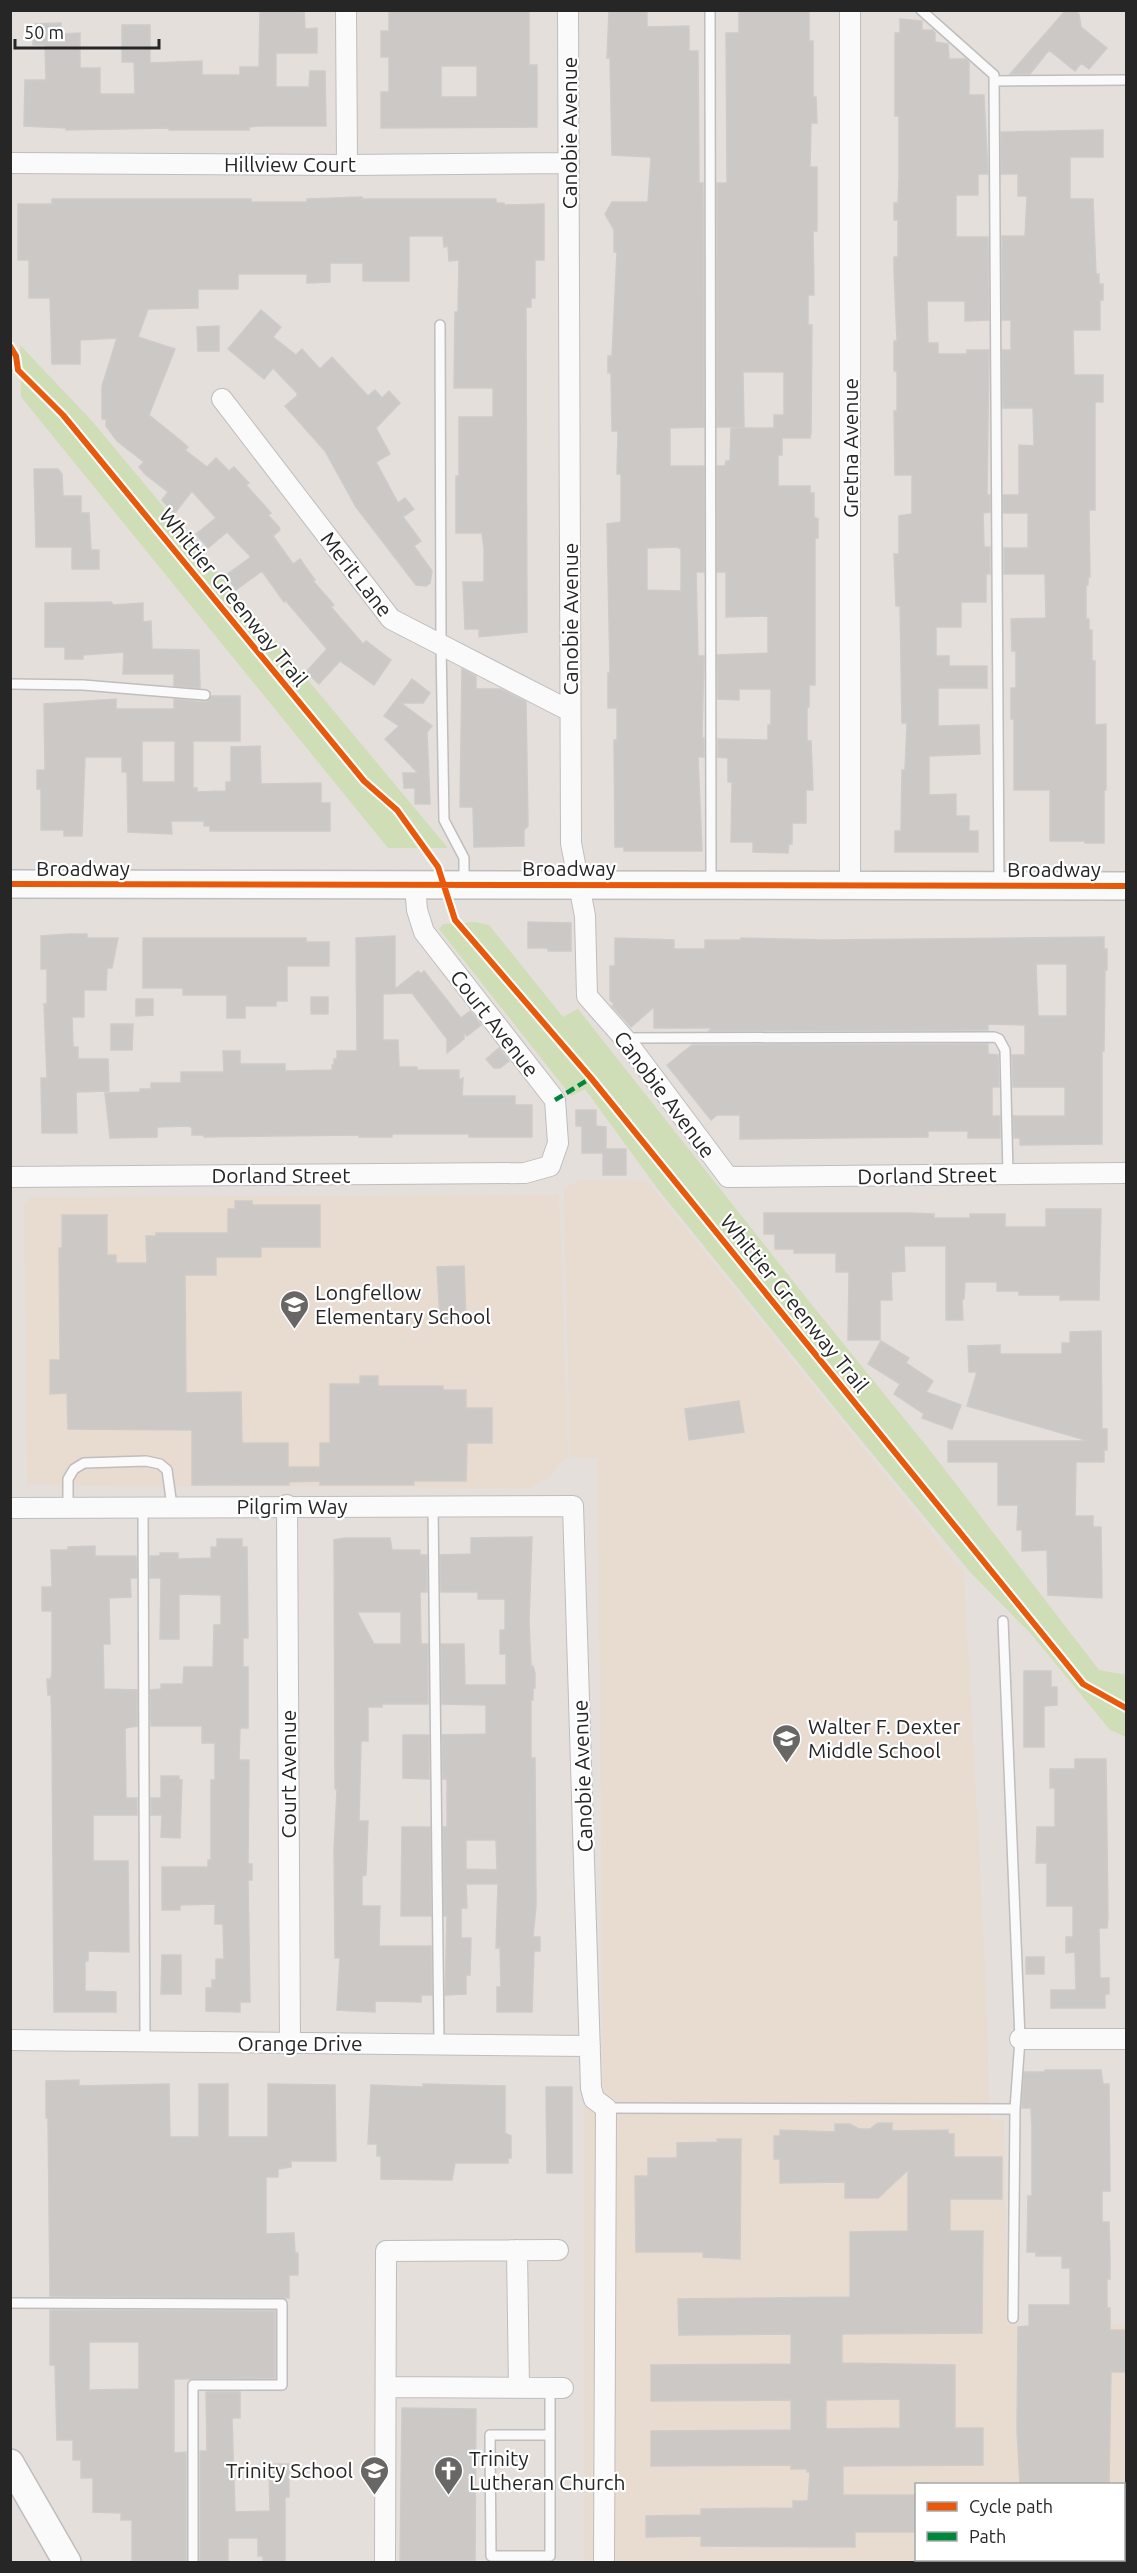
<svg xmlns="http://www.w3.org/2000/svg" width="1137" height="2573" viewBox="0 0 1137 2573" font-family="Ubuntu,sans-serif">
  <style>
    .education { fill: #e8dbd0; fill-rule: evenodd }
    .green { fill: #cfdeb6 }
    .building { fill: #cbc8c5; stroke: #cfcbc8; stroke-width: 1.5; fill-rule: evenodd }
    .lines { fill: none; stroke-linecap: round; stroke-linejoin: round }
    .lane-casing { stroke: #bfbdbd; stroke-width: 12 }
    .street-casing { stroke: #bfbdbd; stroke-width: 22 }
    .secondary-casing { stroke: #bfbdbd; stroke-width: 30 }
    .lane { stroke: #fbfafa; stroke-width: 9 }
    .street { stroke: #fbfafa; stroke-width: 20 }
    .secondary { stroke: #fbfafa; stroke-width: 27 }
    .quiet { stroke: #00873e; stroke-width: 4.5; stroke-dasharray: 9 4.5; stroke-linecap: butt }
    .cycleway-casing { stroke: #fff; stroke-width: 10 }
    .cycleway { stroke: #e8590c; stroke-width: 6 }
    .labels { text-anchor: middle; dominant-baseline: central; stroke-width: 4.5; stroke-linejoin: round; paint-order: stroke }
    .street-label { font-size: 21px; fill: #262626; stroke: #fff }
    .poi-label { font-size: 21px; fill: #262626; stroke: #fff; text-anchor: start }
  </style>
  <rect width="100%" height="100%" fill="#e5dfdc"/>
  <path class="education" d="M582 1180 647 1181 964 1573 984 1944 990 2119 1004 2120 1007 2325 1126 2324V2562H584V2091L603 2090 598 1458 570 1457 564 1188ZM916 2484H1124V2560H916Z
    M559 1195 568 1457 558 1465 552 1476 529 1488 27 1485 24 1204 31 1197Z"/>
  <path class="green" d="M20 345 92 421 448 848H388L21 397Z
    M475 922 489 925 563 1017 578 1009 812 1305 932 1453 1099 1670 1126 1675V1737L1110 1730 1031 1634 970 1572 847 1423 657 1188 585 1089 571 1096 439 929 443 924Z"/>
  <path class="building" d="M260 10H304L305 29 317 28V53H276V87H309L310 71H325L326 126H258L249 127V130H169V128L66 130V128L24 126 25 80H46L45 45H33V24L61 23V34L80 33V68H100V94H135L134 62H122V25H150V63L202 61V75H240V67H259Z
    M389 10H529V65H537V127L381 128V92H389V57H381V31H389ZM441 66H477V97H441Z
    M609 10H647V27L689 26V51H698L699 183H703L704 427 670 428V466H704V572H696L698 656H704L702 738H704V757H698L702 851H624V847H615L614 740H617V708H608V673H610L607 524 621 522V474H617L618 431H612L611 373H608V356H612L617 252H614V230L605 214 612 202H648L651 157 612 155 610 58H607ZM677 547 681 549V591L647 590V548Z
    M739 10H809V41H813V97H816L817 123H811L810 167H817V231H813L814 295H808V325H812L811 433 810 438H782V455H778V486H810V493H814V517L818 519V538H815V685H809V707H807V741H811L813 790H806V823H792V844H789L788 853 753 852V842H731L732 782H728V758L718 757V739L768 740V725H771V689H739V700L718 699 717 655 768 653V616L726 617V572H717V466H725L726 461H730L731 428H774V415H784V372H743L744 427H717V183H727L726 33H739Z
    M1066 10H1075L1079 14 1081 27 1107 48 1089 69 1081 63 1075 71 1049 50 1030 74H1010Z
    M900 19 922 21V30H933L935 33V42L948 44 949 59H966L969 62V95H984L988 174H978V195H956V237H988L989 320 965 321V301H927L928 343H938V354H967V350H989L987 495H990V512L983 513 984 547H990V574H986V602H961V627H936V656H949V666H987V688H938V726L979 725 980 754 929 756V795L956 794V816H969V831H978V852H895V831H901L902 770H905L907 723H902L900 606H896L894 554H899V516L912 514V475H895L894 411H897V371H894V341H897L894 271V257H898V220H894V203H898L899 177V116H895V33H900Z
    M1103 130V157H1070V199H1093L1096 274H1099V284H1103V300H1100V330H1073L1074 375H1103V402H1095V510H1089L1090 577H1088V585H1086V619H1089V630H1092V661H1095V725L1106 724V790H1104V843H1085V841H1050V790H1014V719H1011V688H1016V651H1012L1011 619 1046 618 1045 574H1004V548H1028V513H1003V495H1019V445L1034 446 1033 408H1003L1002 350H1011V320H1002V236H1025L1027 196H1018V174H1001V132Z
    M362 197V199H496V203H504V205L544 204V260H535V298H531V307H526L527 632 479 637V629H465L463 582H484V549L482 533H456V476H459V417H493V388H454L455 312H458L459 260 449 261 448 246 444 247 443 236H409V281H363V263H330V282L307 283V274H238V289H198V308L148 309 138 337 175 349 149 415 180 440 188 447 185 450 207 467 216 458 229 471 234 467 249 483 246 485 271 513 268 515 279 527 280 530 273 536 293 564 300 559 315 580 313 581 334 605 331 607 337 614 363 644 366 641 391 660 374 685 340 661 319 684 306 672 327 649 286 601 284 602 262 571 236 590 226 575 251 557 227 532 208 548 196 534 216 518 192 491 174 514 162 500 168 492 146 475 139 467 144 462 117 441 106 426V419H102V386L117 338 80 340V364H52L50 298H29V260H18V204H52V199H251V202H307V199Z
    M261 310 281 327 273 337 296 355 302 349 320 369 332 357 368 396 375 390 382 398 389 391 400 403 376 428 390 454 376 462 398 503 405 498 414 509 403 517 421 541 414 546 432 571 430 583 426 586 416 585 356 507 325 451 285 406 297 396V393L273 368 264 379 228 349Z
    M219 326V351H198L197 327Z
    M34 469H58L62 474 63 496H81V513H89L91 550H99V569H72V547H36Z
    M111 602 113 605 143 603V622L151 621 152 649 199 650 200 688 174 686V674H123L124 652 83 655V659H65V647H45V603Z
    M462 669 476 676V689H501L526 702 528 826 524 830V846L474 847 473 807H460Z
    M412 679 430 693 423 703H401L432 726 427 732 430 804H415V788H404L403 773H418L385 739 399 726 384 716Z
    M212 696H240V741H193V788H197V792L226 791V782H231V747L260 746 261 784 321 783V803H330V831H210V826H204V821H171L172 834 128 832 127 772H122V757H85L82 836H64V830H41V789H37V770H45L44 704 116 699V709H174V699L205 702ZM142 741H175V782H142Z
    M528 922 571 923V951H548V948H528Z
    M69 934H87V938H118L112 968H107L106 990H84V1017H72L73 1047H78V1059H108L109 1091 76 1092 77 1133H42L41 1078H47L44 1004H47V969H41V936Z
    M395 936V989L418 971 421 974 424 971 461 1018 470 1011 481 1025 467 1036 464 1032V1039L447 1053V1039L412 993 383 994V1040H398L399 1067H417V1070H459V1080L463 1078 462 1096H515V1105H532V1137H469V1134H392V1137H359V1135L204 1137V1135H192V1128L189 1126 157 1127V1137L110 1138 105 1093 140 1092V1089H151V1083H181V1072H224L223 1051H240V1064H285V1071L332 1070V1065H334V1059H337V1051H357L356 938Z
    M1104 937V949H1107V970H1105L1104 1051H1102V1144L1020 1145V1138H1014L1013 1116H1065V1087H1013L1012 1055H1025V1025L988 1024V1030L709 1031 712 1028H654V1007L631 1027 612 1006 614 1004 610 1000V966H615V938L674 940V949H705V940H741V938L826 940ZM1036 964H1067V1016H1038Z
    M143 938H306V942H329V966H287V1001H276V1006H245V1018H227V995H183V988H143Z
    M311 997H328V1014H311Z
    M136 999H153V1015L136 1016Z
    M111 1024H133L132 1050H111Z
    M988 1044V1054L998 1055 999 1087H992V1116H1000V1138H968V1131H928V1137L740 1139V1115H717L711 1120 667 1065 692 1045Z
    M499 1048 509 1061 500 1068H494L486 1059Z
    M576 1110H596V1126L606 1127V1149H626V1175H603V1153H582V1126H576Z
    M235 1201H252V1205H320V1247H261V1257H216V1275H185L186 1393 241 1392 242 1443H288V1467H320V1443H330V1384H360V1376H378V1386H443V1390H466V1408H492V1443H467L466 1481H414V1485H320V1481L289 1482V1485H192V1430L68 1429 67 1393 50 1394V1360H60L59 1248H62V1215H107V1255H116V1263H147L146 1236H156V1233H228V1209H235Z
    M1046 1209H1101L1099 1300H1060V1295H1019V1291H997V1282H965L964 1299H962L963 1320H946V1246H904L905 1271 891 1272 892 1300H880V1340H848L849 1272H836V1253H794V1249H775V1234H764V1213H910L934 1214V1218H970V1214H1005V1227H1046Z
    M464 1266 466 1318 440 1320 437 1267Z
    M1101 1331 1102 1429H1107V1450H1104V1462H1076L1075 1516H1093V1527H1101L1102 1598 1048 1595 1047 1550 1022 1551V1530H1017L1018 1505H998V1462H948V1441H1089L967 1406 977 1372H969L968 1346 1000 1345V1354H1062V1343H1070V1332Z
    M881 1341 909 1358 906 1363 933 1381 926 1392 961 1405 952 1429 922 1418 924 1414 894 1394 900 1384 868 1364Z
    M739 1401 744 1432 689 1440 685 1409Z
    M532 1537 529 1622 531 1666H533L535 1673V1688H533V1700H531V1758H535L536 1906 533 1937H540V1951H534L532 2012H497V1987H501L500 1948H496L498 1884H466L467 1908H461V1938H471L470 1975H466V1994L445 1995 447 1916H444L443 1827H447V1779H443L442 1735 486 1734V1705L442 1704 441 1644H464L465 1685H506V1654H500V1630H505V1599H478V1592H441L440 1555 471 1554V1538ZM466 1840H496L497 1870 466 1869Z
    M345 1538H390L392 1550H420V1555H427V1592H420L421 1644H428V1704H382V1707H368V1741H361L359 1821H368L366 1875 362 1876V1906H380L379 1946H431L432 1995H421V2002L375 2001V2012L337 2010 340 1958H335L334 1851 337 1789H335L334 1540ZM357 1612H401V1644H374Z
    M217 1539H242V1547H247L248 1638H243V1667H248V1728H240L239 1760H249L248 1864H252V1880H248L250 2002H240V2012L206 2011V1988H212V1980H216V1959H224L223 1924H215V1904L180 1905V1910H162V1867H208V1860H211V1780H215V1743H202V1726H151L150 1690 161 1689V1684H183L184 1667H213L214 1625H221V1595L179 1594V1639H160L161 1578H150V1556H160V1553H178V1559L211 1558V1547H217Z
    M95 1546V1556H136L137 1578H130L131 1597 109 1598 110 1644H103L104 1689 137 1690V1726L125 1728 126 1798H137V1815H93V1861H128L129 1952 88 1951V1961H85V1991L116 1992V2012H54L52 1731 51 1695H48L47 1679H51L52 1671V1611H42V1587H52L51 1550H68V1547Z
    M1024 1671H1051V1687H1057V1705L1044 1706V1747H1024Z
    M403 1735H429V1779L403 1778Z
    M1075 1759H1106L1108 1917 1107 1928H1099L1100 1978H1109V1994H1105V2008H1051V1990H1076L1075 1952 1066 1953V1937H1073V1906H1047V1863H1036L1037 1827H1055V1788H1050V1769H1075Z
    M161 1776H179V1780H182L180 1838 161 1837 162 1815H151V1798H161Z
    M402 1827H430L431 1916H401Z
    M162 1955H181V1994H161Z
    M1026 1957H1044V1974H1026Z
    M1045 2070H1101L1103 2084H1109L1110 2191H1102V2222H1109L1110 2259V2279H1107V2308H1110V2330H1126V2372H1111L1109 2484H1020L1017 2430 1018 2327 1029 2326V2305H1070V2268H1062V2256H1036V2252H1027L1028 2196H1032V2127L1031 2108H1022L1024 2072H1045Z
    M79 2080V2086L169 2084 170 2137H199V2084H228V2137H268V2084L335 2085 336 2161H291V2167L278 2169V2177H266V2234L294 2233 295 2253H298V2275H289V2298L50 2296 48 2118H46V2081Z
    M423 2084 505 2086V2133L511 2136V2158H508V2163H455L452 2180 381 2179V2156H377V2144H368L371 2085 423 2087Z
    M546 2087H572V2173H547Z
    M878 2123H892V2131L948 2130V2134H954V2157H1002V2199H950V2231H983L982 2333 842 2334V2363L955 2365V2428H983V2465L843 2466V2495H916V2532H855V2547L701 2546V2536L646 2537V2516L701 2515V2509L793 2508V2501H808L810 2472H807V2469H791V2465L651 2466V2431L791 2430V2400L651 2401V2365L791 2364V2334L679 2335 678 2299 850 2297V2232L908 2231V2170L878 2198H845V2182L780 2183V2159H774V2136H780V2130L835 2132V2124H850L859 2129H870ZM900 2399V2428L826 2429V2400Z
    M717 2139H741L740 2259 703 2257V2252H636L635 2176H648V2158H677V2143L718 2142Z
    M50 2310 275 2311V2378L174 2379V2453L186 2452V2562L132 2561V2520H121V2513L93 2512V2478H81V2460H73V2440H57L55 2365H50ZM89 2342H139V2389L89 2390Z
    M206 2392H240V2418H232L235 2512 270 2511 269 2464H289V2497H285V2562H263V2556H258V2538H228V2562H200V2451H207Z
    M402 2408 476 2409 475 2562H400Z"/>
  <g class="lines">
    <defs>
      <path id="lane" d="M710 10 711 883
        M921 10 994 75 999 883
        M994 81 1126 80
        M440 325 441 643 444 820 464 858V882
        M10 684 83 685 205 695
        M625 1038 994 1037 999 1039 1005 1050 1008 1174
        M433 1505 439 2044
        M143 1507 145 2042
        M68 1508V1479L74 1469 84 1463 146 1461 160 1464 167 1470 172 1506
        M1003 1621 1020 2039 1015 2109 1013 2318
        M606 2108 1015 2109
        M10 2303 282 2304V2385H193V2562
        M550 2387V2556H491L490 2435H550"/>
      <path id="street" d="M346 10 347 165
        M568 10 571 843 585 916 587 996 624 1038 728 1177 1126 1173
        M10 163 347 165 569 163
        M222 399 391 619 570 711
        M850 885V10
        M10 1177 525 1173 550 1166 558 1143 555 1100 424 932 417 910 415 885
        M287 1505 290 2043
        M10 1508 573 1506 591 2088 594 2099 606 2108 604 2562
        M1020 2039H1126
        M10 2040 590 2046
        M517 2250 519 2387
        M386 2387 563 2388
        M385 2562 386 2251 558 2250"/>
      <path id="secondary" d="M10 884 1126 886
        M10 2463 67 2562"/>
    </defs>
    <use href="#lane" class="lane-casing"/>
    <use href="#street" class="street-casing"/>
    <use href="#secondary" class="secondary-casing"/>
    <use href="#lane" class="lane"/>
    <use href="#street" class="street"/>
    <use href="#secondary" class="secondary"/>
    <path class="quiet" d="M555 1100 591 1078"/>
    <defs>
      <path id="cycleway" d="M10 346 16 356 18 370 63 415 364 781 397 810 438 867 455 920 591 1078 1083 1684 1126 1708
        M10 884 1126 886"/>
    </defs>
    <use href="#cycleway" class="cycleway-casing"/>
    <use href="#cycleway" class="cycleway"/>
  </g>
  <defs>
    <symbol id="school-pin" viewBox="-11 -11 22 30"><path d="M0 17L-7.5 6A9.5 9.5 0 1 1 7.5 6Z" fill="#696766" stroke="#fff"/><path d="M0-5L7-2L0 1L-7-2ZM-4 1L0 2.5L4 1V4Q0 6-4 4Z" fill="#fff"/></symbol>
    <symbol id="church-pin" viewBox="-11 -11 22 30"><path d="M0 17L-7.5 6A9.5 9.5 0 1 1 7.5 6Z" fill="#696766" stroke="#fff"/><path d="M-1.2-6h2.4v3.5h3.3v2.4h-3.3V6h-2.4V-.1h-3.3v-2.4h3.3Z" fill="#fff"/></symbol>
  </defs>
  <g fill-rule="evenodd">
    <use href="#school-pin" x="278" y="1288" width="33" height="45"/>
    <use href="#school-pin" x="770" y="1722" width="33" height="45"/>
    <use href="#school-pin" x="358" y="2454" width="33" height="45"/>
    <use href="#church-pin" x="432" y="2454" width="33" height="45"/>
  </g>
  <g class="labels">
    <g class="street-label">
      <text transform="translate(569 133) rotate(-90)">Canobie Avenue</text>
      <text x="290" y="164">Hillview Court</text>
      <text transform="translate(850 448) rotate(-90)">Gretna Avenue</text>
      <text transform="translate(357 574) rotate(52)">Merit Lane</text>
      <text transform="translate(234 597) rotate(51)">Whittier Greenway Trail</text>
      <text transform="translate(570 619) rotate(-90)">Canobie Avenue</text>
      <text x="83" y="868">Broadway</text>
      <text x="569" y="868">Broadway</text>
      <text x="1054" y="869">Broadway</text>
      <text transform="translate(495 1023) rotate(52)">Court Avenue</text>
      <text transform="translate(665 1094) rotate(53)">Canobie Avenue</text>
      <text x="281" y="1175">Dorland Street</text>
      <text transform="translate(927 1175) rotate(-1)">Dorland Street</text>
      <text transform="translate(795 1303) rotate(51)">Whittier Greenway Trail</text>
      <text x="292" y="1506">Pilgrim Way</text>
      <text transform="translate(288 1774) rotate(-90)">Court Avenue</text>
      <text transform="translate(582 1776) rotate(-92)">Canobie Avenue</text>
      <text x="300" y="2043">Orange Drive</text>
    </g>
    <g class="poi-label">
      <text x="315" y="1292">Longfellow<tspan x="315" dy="24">Elementary School</tspan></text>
      <text x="808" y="1726">Walter F. Dexter<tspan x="808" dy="24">Middle School</tspan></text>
      <text x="469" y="2458">Trinity<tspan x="469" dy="24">Lutheran Church</tspan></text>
      <text x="353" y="2470" text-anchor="end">Trinity School</text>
    </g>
  </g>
  <rect width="1137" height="2573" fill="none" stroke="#262626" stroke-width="24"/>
  <rect x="915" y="2483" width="210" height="78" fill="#ffffff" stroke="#a8a8a8" stroke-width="1.5"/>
  <rect x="927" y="2502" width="30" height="9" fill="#e8590c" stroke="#a8a8a8" stroke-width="1.5"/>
  <text x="969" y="2513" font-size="18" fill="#262626">Cycle path</text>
  <rect x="927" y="2532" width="30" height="9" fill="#00873e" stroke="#a8a8a8" stroke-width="1.5"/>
  <text x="969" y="2543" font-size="18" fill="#262626">Path</text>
  <path d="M15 39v9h144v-9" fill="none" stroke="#262626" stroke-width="3"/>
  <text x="24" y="39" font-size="18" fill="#262626" stroke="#ffffff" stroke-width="4.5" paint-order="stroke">50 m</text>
</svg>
